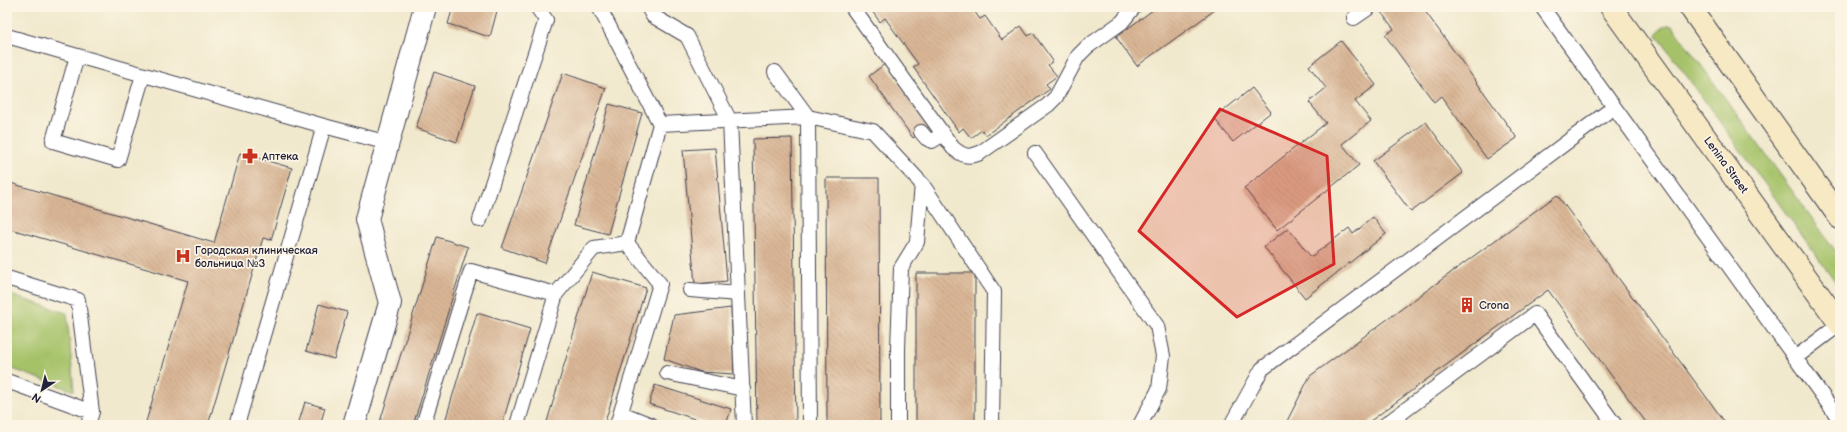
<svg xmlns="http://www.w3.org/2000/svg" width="1847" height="432" viewBox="0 0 1847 432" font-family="'Balsamiq Sans',sans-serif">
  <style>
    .green { fill: #a6c269; stroke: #647252 }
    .building { fill: url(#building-back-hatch) }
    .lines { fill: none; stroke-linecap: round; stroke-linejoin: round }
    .lane-casing { stroke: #414051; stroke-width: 16 }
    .street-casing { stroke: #414051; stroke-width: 24 }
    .secondary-casing { stroke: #414051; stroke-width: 24 }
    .lane { stroke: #fff; stroke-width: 14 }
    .street { stroke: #fff; stroke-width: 22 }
    .secondary { stroke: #f7e9c3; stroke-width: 22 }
    .marked { fill: #d62828; fill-opacity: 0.2; stroke: #d62828; stroke-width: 3; stroke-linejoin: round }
    .labels { text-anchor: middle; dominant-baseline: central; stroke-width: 3.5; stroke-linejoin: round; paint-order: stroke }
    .poi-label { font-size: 11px; fill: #22223b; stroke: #fcf5e5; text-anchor: start }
    .street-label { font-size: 11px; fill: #22223b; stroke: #fcf5e5 }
  </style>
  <defs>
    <pattern id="building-back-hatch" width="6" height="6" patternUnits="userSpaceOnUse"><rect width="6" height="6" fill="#d9b695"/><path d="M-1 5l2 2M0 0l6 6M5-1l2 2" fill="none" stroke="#ba9c81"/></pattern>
  </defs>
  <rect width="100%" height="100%" fill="#fcf5e5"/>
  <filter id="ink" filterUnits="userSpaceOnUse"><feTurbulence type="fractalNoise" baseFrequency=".025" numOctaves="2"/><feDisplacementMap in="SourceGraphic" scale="8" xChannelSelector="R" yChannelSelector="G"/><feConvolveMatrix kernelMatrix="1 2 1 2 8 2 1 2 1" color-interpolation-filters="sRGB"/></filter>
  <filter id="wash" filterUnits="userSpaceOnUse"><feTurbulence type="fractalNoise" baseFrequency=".012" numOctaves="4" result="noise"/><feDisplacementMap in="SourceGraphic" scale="16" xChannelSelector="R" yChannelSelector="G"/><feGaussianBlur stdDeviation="0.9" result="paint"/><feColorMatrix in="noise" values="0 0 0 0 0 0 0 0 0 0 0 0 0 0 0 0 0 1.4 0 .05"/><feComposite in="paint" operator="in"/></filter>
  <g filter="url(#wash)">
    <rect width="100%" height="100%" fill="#f1e9cd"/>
    <path class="green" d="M1667 25H1672L1840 257V288L1657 35 1661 29Z
      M7 294 67 313 74 391 7 367Z"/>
    <g id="blocks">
      <path class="building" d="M453 7H498L490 37 448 24Z
        M869 7H971L980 19 985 16 1002 40 1021 26 1028 36 1033 33 1053 61 1048 65 1057 76 1046 84 1050 89 986 135 982 130 971 138 963 128 959 132 913 67 918 64 885 18 880 22Z
        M1157 7H1219L1137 66 1116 37Z
        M1388 7H1422L1517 138 1487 159 1441 96 1434 102 1385 35 1394 29 1381 12Z
        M1341 41 1376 85 1355 101 1371 121 1342 144 1359 165 1277 230 1244 188 1326 123 1309 102 1326 88 1309 66Z
        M885 64 930 126 913 138 869 76Z
        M434 72 475 86 457 142 416 128Z
        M563 73 606 88 545 263 502 248Z
        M1252 88 1271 112 1233 142 1214 118Z
        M609 104 642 113 608 234 574 225Z
        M1426 122 1463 173 1411 212 1373 161Z
        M792 138 796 425H757L753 139Z
        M715 148 727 281 695 284 683 150Z
        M240 153 292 168 271 240 263 238 208 425H145L188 281 7 228V182L214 243Z
        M826 178H879L880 425H827Z
        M1557 195 1727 425H1648L1548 290 1365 425H1285L1310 376Z
        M1373 217 1386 234 1305 298 1264 247 1288 228 1311 257 1349 228 1353 234Z
        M437 237 468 247 413 425H379Z
        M592 272 646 288 604 425H546Z
        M916 273H975V425H916Z
        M319 304 347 312 334 359 306 351Z
        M731 308 734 374 701 372 664 359 674 315Z
        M477 313 530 329 502 425H444Z
        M655 385 731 409 726 425H713L649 404Z
        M305 402 325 408 320 425H298Z"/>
    </g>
  </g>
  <g filter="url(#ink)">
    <use href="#blocks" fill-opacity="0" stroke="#414051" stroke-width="1"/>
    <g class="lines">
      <defs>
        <path id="lane" d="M599 7 660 124 627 243 660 284 617 425
          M648 7 653 16 687 36 730 121 744 425
          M852 7 953 148C963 156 968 158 980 153L1048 105 1056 97 1078 56 1087 47 1122 22 1134 7
          M1542 7 1840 420
          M1354 18 1370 7
          M7 36 324 126 237 425
          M77 56 53 141 118 160 143 75
          M775 72 808 117 873 131 922 184 994 292 992 425
          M660 124 808 117 810 425
          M324 126 388 143
          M921 132 926 138 932 141 943 134
          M1035 153 1157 326 1163 356 1159 389 1140 425
          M480 220 546 20 537 7
          M7 278 78 300 92 412 88 425
          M690 290 738 294
          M1795 358 1840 324
          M667 373 743 389
          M7 381 92 412
          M621 413 651 425
          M423 425 471 271 556 294
          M517 425 556 294 594 248 627 243
          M898 425V348L901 268 917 242 922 184
          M1231 425 1262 369 1614 107
          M1385 425 1535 314 1615 425"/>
        <path id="street" d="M354 425 390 303 367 219 425 7"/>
        <path id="secondary" d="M1611 7 1840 324
          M1690 7 1840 218"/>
      </defs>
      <use href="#lane" class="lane-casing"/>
      <use href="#street" class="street-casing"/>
      <use href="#secondary" class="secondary-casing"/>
      <use href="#lane" class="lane"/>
      <use href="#street" class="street"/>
      <use href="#secondary" class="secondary"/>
    </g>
  </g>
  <path class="marked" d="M1220 109 1327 156 1334 264 1237 317 1139 231Z"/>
  <defs>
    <symbol id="pharmacy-bare" viewBox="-9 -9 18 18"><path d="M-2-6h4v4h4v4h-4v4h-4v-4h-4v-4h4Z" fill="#c8321e" stroke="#fcf5e5" stroke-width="2.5" paint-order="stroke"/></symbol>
    <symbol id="hospital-bare" viewBox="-9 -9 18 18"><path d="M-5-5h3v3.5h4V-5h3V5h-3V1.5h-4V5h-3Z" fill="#c8321e" stroke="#fcf5e5" stroke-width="2.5" paint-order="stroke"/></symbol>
    <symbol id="building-bare" viewBox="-9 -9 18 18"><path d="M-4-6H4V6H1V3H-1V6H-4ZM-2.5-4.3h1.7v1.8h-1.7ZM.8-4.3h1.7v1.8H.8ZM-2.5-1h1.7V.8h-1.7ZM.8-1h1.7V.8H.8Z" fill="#c8321e" stroke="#fcf5e5" stroke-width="2.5" paint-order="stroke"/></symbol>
  </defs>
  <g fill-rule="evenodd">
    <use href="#pharmacy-bare" x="239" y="145" width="22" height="22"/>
    <use href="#hospital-bare" x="172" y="245" width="22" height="22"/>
    <use href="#building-bare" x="1456" y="294" width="22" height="22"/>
  </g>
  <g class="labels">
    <g class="poi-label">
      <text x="262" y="156">Аптека</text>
      <text x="195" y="250">Городская клиническая<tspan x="195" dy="13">больница №3</tspan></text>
      <text x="1479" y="305">Crona</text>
    </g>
    <g class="street-label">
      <text transform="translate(1726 165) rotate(54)">Lenina Street</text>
    </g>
  </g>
  <rect width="1847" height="432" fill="none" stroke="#fcf5e5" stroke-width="24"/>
  <g transform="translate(42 390) rotate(215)" stroke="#fcf5e5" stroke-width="3" paint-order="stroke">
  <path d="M0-3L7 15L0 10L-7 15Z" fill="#22223b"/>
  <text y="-6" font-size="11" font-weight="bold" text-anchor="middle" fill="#22223b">N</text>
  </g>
</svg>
